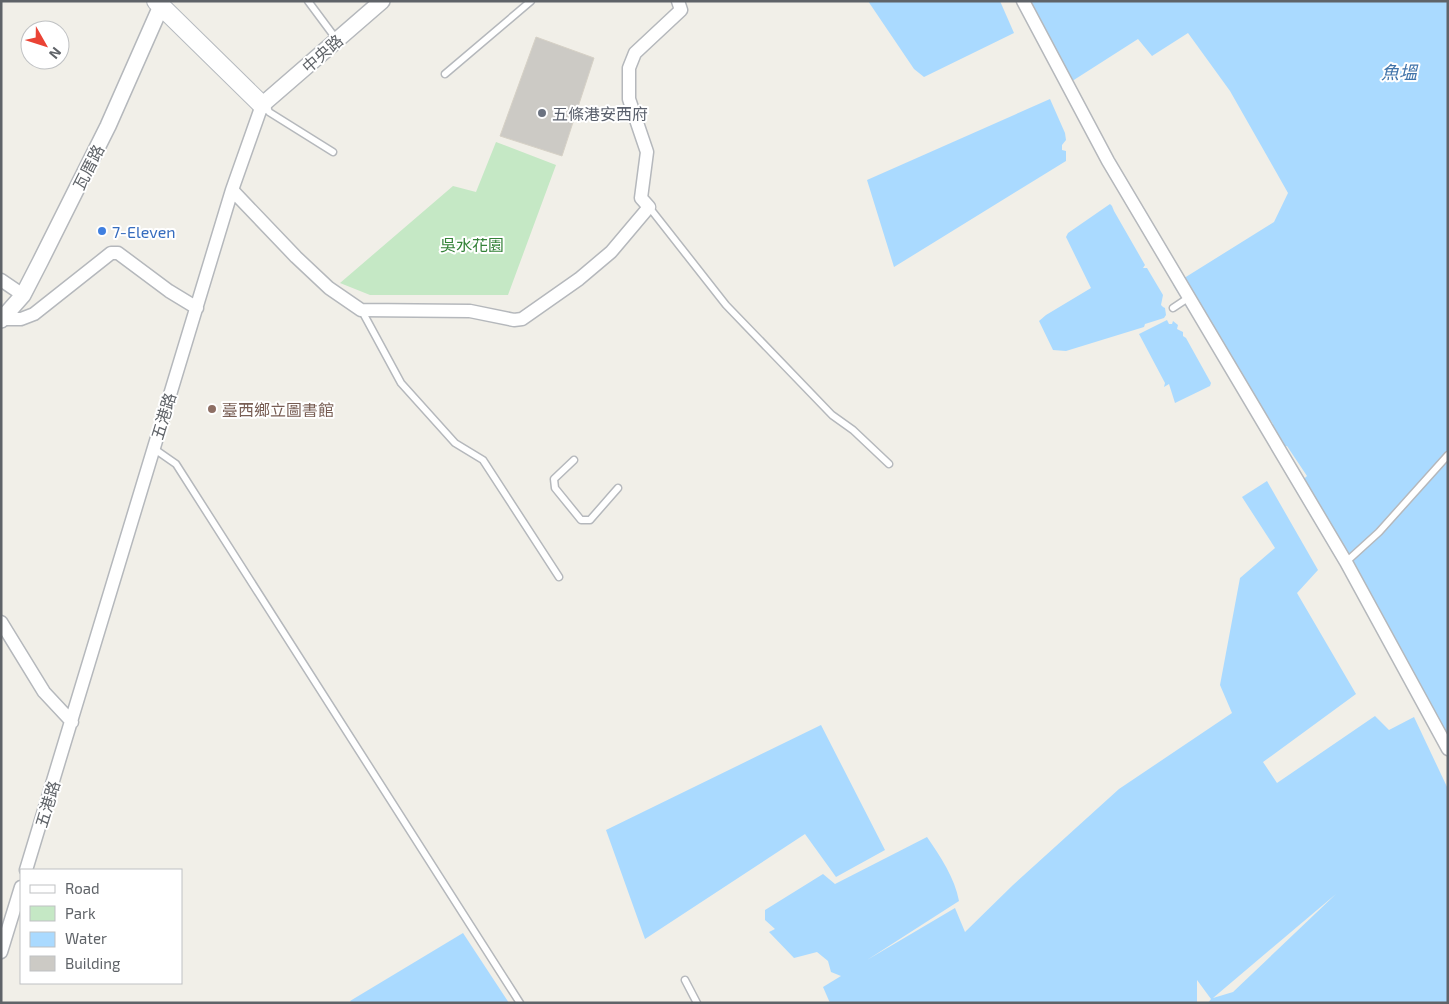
<svg xmlns="http://www.w3.org/2000/svg" width="1449" height="1004" viewBox="0 0 1449 1004" font-family="'Exo 2','Noto Sans TC',sans-serif">
  <style>
    .green { fill: #c5e8c5 }
    .water { fill: #aadaff; fill-rule: evenodd }
    .building { fill: #cccac5; stroke: #d6d1c6 }
    .lines { fill: none; stroke-linecap: round; stroke-linejoin: round }
    .service-casing { stroke: #b5b8bc; stroke-width: 9 }
    .minor-casing { stroke: #b5b8bc; stroke-width: 15 }
    .tertiary-casing { stroke: #b5b8bc; stroke-width: 18 }
    .secondary-casing { stroke: #b6babf; stroke-width: 20 }
    .service { stroke: #fff; stroke-width: 6 }
    .minor { stroke: #fff; stroke-width: 12 }
    .tertiary { stroke: #fff; stroke-width: 15 }
    .secondary { stroke: #fff; stroke-width: 18 }
    .worship-dot { fill: #6b7280; stroke: #fff; stroke-width: 2 }
    .shop-dot { fill: #3f7fe0; stroke: #fff; stroke-width: 2 }
    .education-dot { fill: #8d6e63; stroke: #fff; stroke-width: 2 }
    .labels { text-anchor: middle; dominant-baseline: central; stroke-width: 4; stroke-linejoin: round; paint-order: stroke }
    .street-label { font-size: 16px; fill: #5f6368; stroke: #fff }
    .worship-label { font-size: 16px; fill: #5b616d; stroke: #fff; text-anchor: start }
    .shop-label { font-size: 16px; fill: #366cbe; stroke: #fff; text-anchor: start }
    .park-label { font-size: 16px; fill: #348238; stroke: #fff }
    .education-label { font-size: 16px; fill: #785e54; stroke: #fff; text-anchor: start }
    .water-label { font-size: 18px; font-style: italic; fill: #4174aa; stroke: #fff }
  </style>
  <rect width="100%" height="100%" fill="#f1efe8"/>
  <path class="green" d="M496 142 556 165 508 295H370L340 283 453 186 476 192Z"/>
  <path class="water" d="M868 1H1000L1014 33 924 77 914 69Z
    M1020 1H1448V747L1294 488 1307 476 1287 446 1284 447 1274 427H1270L1273 424 1261 406H1248L1173 285 1274 222 1288 193 1230 91 1188 33 1152 56 1138 39 1066 85Z
    M1050 99 1065 133 1066 140 1062 145V150L1066 151V161L894 267 867 180Z
    M1110 204 1112 206 1114 211 1145 265 1143 268H1147L1163 295 1161 305 1163 307 1165 308 1166 315 1164 318 1145 324 1144 327 1066 351 1053 350 1039 321 1046 315 1091 288 1066 237 1068 233Z
    M1167 320 1169 324H1172L1173 321 1178 325 1177 329 1183 332V336L1186 338 1211 383 1210 386 1175 403 1169 384 1164 387 1165 383 1139 334Z
    M1267 481 1318 570 1297 593 1356 694 1263 762 1277 783 1375 716 1389 730 1414 717 1448 789V1003H1208L1211 999 1197 980V1003H830L823 987 841 976 831 972 828 961 817 952 794 958 769 932 775 929 765 920V910L823 874 835 884 927 837C940 856 955 878 959 901L867 960 955 908 965 932 1013 885 1119 789 1232 713 1220 685 1240 578 1275 548 1242 497ZM1336 894 1233 992 1213 998Z
    M821 725 885 850 836 877 805 834 645 939 606 830Z
    M463 933 509 1003H351L350 1001Z"/>
  <path class="building" d="M536 37 594 58 562 156 500 136Z"/>
  <g class="lines">
    <defs>
      <path id="service" d="M308 1 337 40
        M445 74 531 1
        M266 104 269 112 333 152
        M649 207 726 305 832 415 853 430 889 464
        M1173 308 1188 298
        M362 311 401 383 455 443 483 460 559 577
        M153 448 176 464 520 1003
        M574 460 554 479 555 488 581 520H590L618 488
        M1346 562 1379 532 1448 455
        M685 980 697 1003"/>
      <path id="minor" d="M1023 1 1108 161 1346 562 1448 749
        M232 190 296 257 329 288 361 310 470 311 514 320 522 319 579 279 611 252 649 207 641 198 647 152 629 99V68L635 53 681 10 678 1
        M1 280 23 295
        M2 319H21L34 314 111 253H118L169 291 197 308
        M1 622 44 692 72 722
        M26 870 232 190 262 105
        M1 952 21 887"/>
      <path id="tertiary" d="M262 105 382 1
        M1 320 23 295 40 262 108 126 161 6"/>
      <path id="secondary" d="M156 1 262 105"/>
    </defs>
    <use href="#service" class="service-casing"/>
    <use href="#minor" class="minor-casing"/>
    <use href="#tertiary" class="tertiary-casing"/>
    <use href="#secondary" class="secondary-casing"/>
    <use href="#service" class="service"/>
    <use href="#minor" class="minor"/>
    <use href="#tertiary" class="tertiary"/>
    <use href="#secondary" class="secondary"/>
  </g>
  <circle class="worship-dot" cx="542" cy="113" r="5"/>
  <circle class="shop-dot" cx="102" cy="231" r="5"/>
  <circle class="education-dot" cx="212" cy="409" r="5"/>
  <g class="labels">
    <g class="street-label">
      <text transform="translate(322 53) rotate(-41)">中央路</text>
      <text transform="translate(88 167) rotate(-63)">瓦厝路</text>
      <text transform="translate(163 416) rotate(-73)">五港路</text>
      <text transform="translate(47 804) rotate(-73)">五港路</text>
    </g>
    <g class="worship-label">
      <text x="552" y="113">五條港安西府</text>
    </g>
    <g class="shop-label">
      <text x="112" y="231">7-Eleven</text>
    </g>
    <g class="park-label">
      <text x="472" y="244">吳水花園</text>
    </g>
    <g class="education-label">
      <text x="222" y="409">臺西鄉立圖書館</text>
    </g>
    <g class="water-label">
      <text x="1399" y="72">魚塭</text>
    </g>
  </g>
  <rect width="1449" height="1004" fill="none" stroke="#5f6368" stroke-width="5"/>
  <rect x="20" y="869" width="162" height="115" fill="#ffffff" stroke="#bfc1c3"/>
  <rect x="30" y="885" width="25" height="8" fill="#ffffff" stroke="#bfc1c3"/>
  <text x="65" y="894" font-size="15" fill="#5f6368">Road</text>
  <rect x="30" y="906" width="25" height="15" fill="#c5e8c5" stroke="#bfc1c3"/>
  <text x="65" y="919" font-size="15" fill="#5f6368">Park</text>
  <rect x="30" y="932" width="25" height="15" fill="#aadaff" stroke="#bfc1c3"/>
  <text x="65" y="944" font-size="15" fill="#5f6368">Water</text>
  <rect x="30" y="956" width="25" height="15" fill="#cccac5" stroke="#bfc1c3"/>
  <text x="65" y="969" font-size="15" fill="#5f6368">Building</text>
  <g transform="translate(45 45) rotate(129)"><circle r="24" fill="#ffffff" stroke="#bfc1c3"/>
  <path d="M0-4L9 19L0 12L-9 19Z" fill="#ea4335"/>
  <text y="-8" font-size="14" font-weight="bold" text-anchor="middle" fill="#5f6368">N</text>
  </g>
</svg>
